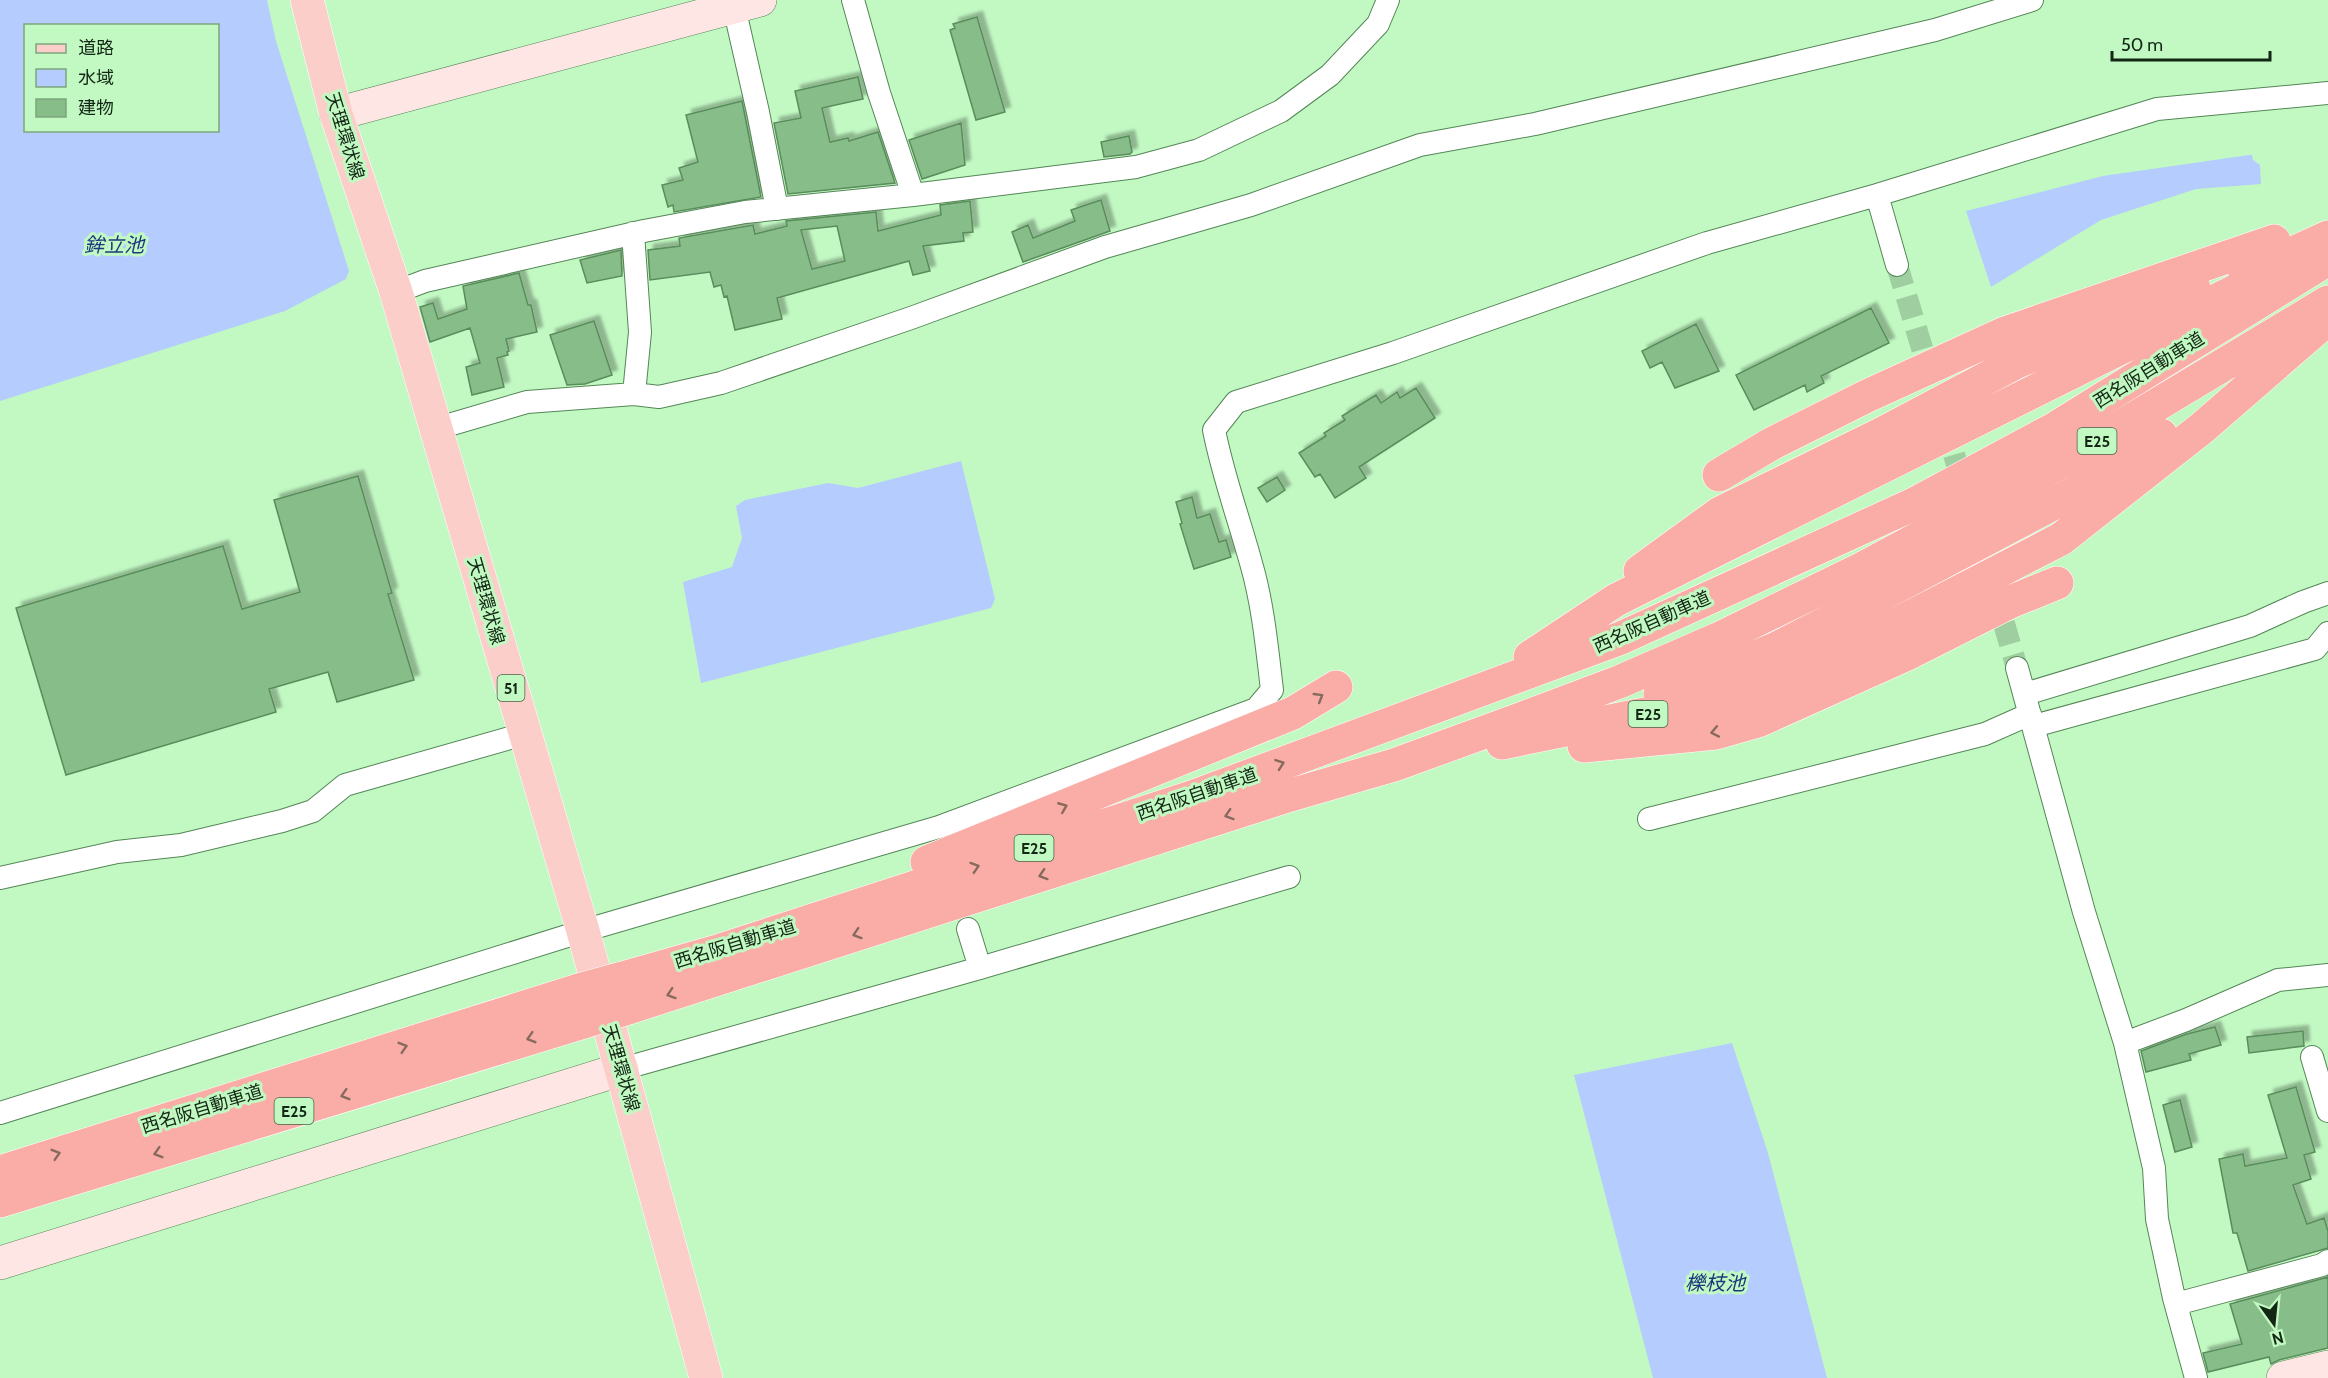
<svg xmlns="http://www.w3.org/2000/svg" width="2328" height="1378" viewBox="0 0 2328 1378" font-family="Cabin,'Noto Sans JP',sans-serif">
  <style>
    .water { fill: #b4ccfe; fill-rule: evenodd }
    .building { fill: #87bd88; stroke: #5a8c5c; stroke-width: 1.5; fill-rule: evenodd; filter: url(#shadow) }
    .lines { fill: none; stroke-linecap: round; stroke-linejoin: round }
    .street-tunnel { stroke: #9fcfa0; stroke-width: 22; stroke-dasharray: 22 11; stroke-linecap: butt }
    .street-casing { stroke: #548656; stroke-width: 24 }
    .secondary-casing { stroke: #548656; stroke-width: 34 }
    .primary-casing { stroke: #fff; stroke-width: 34 }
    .highway-casing { stroke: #fff; stroke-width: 34 }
    .street { stroke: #fff; stroke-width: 22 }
    .secondary { stroke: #fee6e4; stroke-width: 33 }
    .primary { stroke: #fcceca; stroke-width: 33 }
    .highway { stroke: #faada6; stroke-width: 33 }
    .highway-bridge-casing { stroke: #fff; stroke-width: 34; stroke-linecap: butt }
    .highway-bridge { stroke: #faada6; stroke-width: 33 }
    .oneway { stroke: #866a5d }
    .labels { text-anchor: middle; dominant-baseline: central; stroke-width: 6; stroke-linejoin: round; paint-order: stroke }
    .shield { fill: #c2f9c3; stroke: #486648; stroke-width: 1.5 }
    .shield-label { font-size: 16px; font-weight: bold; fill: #132714 }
    .street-label { font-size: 18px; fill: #132714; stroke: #c2f9c3 }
    .water-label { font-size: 20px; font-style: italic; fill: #1e387e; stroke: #c2f9c3 }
  </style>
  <defs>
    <filter id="shadow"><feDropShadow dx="5.5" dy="-5.5" stdDeviation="1.5" flood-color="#0004"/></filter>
  </defs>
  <rect width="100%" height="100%" fill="#c2f9c3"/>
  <path class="water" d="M0 0H267L276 41 349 271 346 279 285 311 0 401ZM26 26H218V130H26Z
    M2249 155H2252L2253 160 2260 165 2261 184 2196 189 2101 220 1991 287 1966 211 2103 176Z
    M961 461 995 599 991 608 701 683 683 582 732 567 742 538 736 506 745 500 828 483 858 488Z
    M1732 1043 1768 1153 1827 1378H1653L1574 1075Z"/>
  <path class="building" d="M977 17 1005 112 976 120 950 30 955 28 953 24Z
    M858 77 863 99 822 108 830 142 848 138 849 141 878 132 895 183 788 194 774 123 801 118 795 91Z
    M742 101 761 197 674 212 673 205 668 207 662 185 683 180 679 168 698 162 686 115Z
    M961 123 965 165 922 179 909 140Z
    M1129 136 1132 152 1130 154 1104 157 1101 142Z
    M1101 200 1110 231 1023 262 1012 232 1028 225 1033 238 1075 221 1071 210Z
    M970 201 973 232 963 233 964 241 923 246 930 271 913 275 909 261 777 298 782 319 735 330 727 296 724 297 721 285 714 287 710 272 650 280 648 250 680 246 679 238 753 225 755 234 787 226 786 221 876 212 878 231 941 215 940 205ZM837 226 845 261 812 269 801 230Z
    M621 250 622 276 587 283 580 260Z
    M519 273 528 305H531L537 332 506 339 509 351 507 352 508 355 497 358 504 387 472 395 466 367 480 363 470 328 430 342 420 307 433 303 438 319 467 309 463 286Z
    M1871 308 1889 343 1821 376 1824 383 1807 392 1805 385 1754 410 1736 375Z
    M594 321 612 375 585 384 567 385 550 335Z
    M1696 324 1719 371 1675 388 1662 362 1650 368 1642 351Z
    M1416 388 1435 418 1359 467 1366 478 1335 498 1320 474 1315 477 1299 453 1326 436 1324 433 1345 420 1342 416 1376 395 1381 403 1397 392 1400 398Z
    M358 476 392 593 388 594 414 680 337 702 328 672 269 689 276 712 66 775 16 608 223 546 242 609 300 592 274 500Z
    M1277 477 1285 490 1267 502 1258 488Z
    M1192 497 1197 518 1210 514 1219 542 1226 540 1231 557 1194 569 1180 524 1182 523 1176 502Z
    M2215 1027 2221 1045 2189 1054 2191 1060 2146 1072 2141 1051 2187 1034Z
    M2303 1031 2304 1046 2249 1053 2247 1037Z
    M2296 1087 2315 1152 2304 1155 2311 1179 2293 1185 2307 1224 2324 1218 2328 1231V1248L2248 1271 2237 1233H2233L2219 1159 2243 1154 2245 1166 2287 1158 2268 1095Z
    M2180 1100 2192 1147 2175 1152 2163 1105Z
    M2328 1277V1348L2279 1360 2271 1364 2269 1357 2208 1372 2203 1353 2242 1344 2230 1304Z"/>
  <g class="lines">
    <path class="street-tunnel" d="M1897 265 1965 491
      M1976 528 2017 668"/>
    <defs>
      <path id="street" d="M853 0 879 93 913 195
        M734 7 758 112 777 209
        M1877 195 1897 265
        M633 233 640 332 634 394
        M396 292 425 281 644 231 745 212 913 195 1136 167 1199 150 1281 111 1330 75 1378 24 1388 0
        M435 429 527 402 634 394 659 397 721 383 911 318 1105 247 1251 205 1420 145 1535 124 1935 30 2032 0
        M2017 668 2084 912 2125 1043 2154 1168 2157 1219 2174 1298 2196 1378
        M2025 694 2250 626 2303 602 2328 593
        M2034 726 2315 649 2328 633
        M1649 819 1985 734 2030 714
        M0 878 117 852 181 845 282 821 313 811 345 785 524 734
        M968 929 980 968
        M2125 1043 2186 1020 2278 980 2328 975
        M2312 1057 2328 1111
        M622 1069 980 968 1289 877
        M0 1113 583 931 939 827 1256 709 1272 690C1267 648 1263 604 1251 563 1239 519 1223 476 1214 430L1236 402 1393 353 1707 243 1877 195 2157 109 2328 93
        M2176 1304 2322 1265 2328 1261"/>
      <path id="secondary" d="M336 114 760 0
        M0 1263 622 1069
        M2283 1378 2328 1367"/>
      <path id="primary" d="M307 0 336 114 396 292 583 931 706 1378"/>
      <path id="highway" d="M2245 275 2328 237
        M1719 475 1773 443 1867 396 2005 333 2274 241
        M1640 571 1720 513 1883 433 2017 362 2194 288
        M1530 657 1616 600 2269 274
        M1660 694 1682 688 1775 649 1875 598 2077 491 2161 435
        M1502 743 1738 695 1891 627 2061 539 2202 428 2324 322
        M1584 746 1716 733 1758 721 1905 655 2010 602 2057 583
        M927 862 1293 713 1336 687
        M619 979 721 950 1192 797 1621 638 1914 504 2054 429 2328 259
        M628 1008 1284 797 1394 765 1515 721 1619 682 1718 639 1861 569 2065 460 2328 302
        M0 1172 579 990
        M0 1201 587 1021"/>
    </defs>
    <use href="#street" class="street-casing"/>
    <use href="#secondary" class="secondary-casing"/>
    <use href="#primary" class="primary-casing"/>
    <use href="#highway" class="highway-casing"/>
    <use href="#street" class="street"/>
    <use href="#secondary" class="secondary"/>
    <use href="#primary" class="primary"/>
    <use href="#highway" class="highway"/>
    <defs>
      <path id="highway-bridge" d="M579 990 619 979
        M587 1021 628 1008"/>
    </defs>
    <use href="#highway-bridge" class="highway-bridge-casing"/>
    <use href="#highway-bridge" class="highway-bridge"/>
  </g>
  <defs><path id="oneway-chevron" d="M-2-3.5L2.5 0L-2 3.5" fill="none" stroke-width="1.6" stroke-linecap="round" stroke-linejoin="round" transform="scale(1.5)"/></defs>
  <g class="oneway">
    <use href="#oneway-chevron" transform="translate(1319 697) rotate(-31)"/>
    <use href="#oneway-chevron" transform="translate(1715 732) rotate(169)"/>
    <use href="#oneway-chevron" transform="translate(1280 764) rotate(-20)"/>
    <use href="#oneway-chevron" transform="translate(1063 807) rotate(-22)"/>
    <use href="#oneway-chevron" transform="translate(1229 815) rotate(162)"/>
    <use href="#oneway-chevron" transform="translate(975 867) rotate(-18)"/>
    <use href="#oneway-chevron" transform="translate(1043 875) rotate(162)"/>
    <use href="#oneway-chevron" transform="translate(857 934) rotate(162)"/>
    <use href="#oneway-chevron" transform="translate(671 994) rotate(162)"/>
    <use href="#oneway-chevron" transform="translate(531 1038) rotate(163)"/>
    <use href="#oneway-chevron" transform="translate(403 1047) rotate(-17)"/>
    <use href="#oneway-chevron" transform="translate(345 1095) rotate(163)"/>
    <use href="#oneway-chevron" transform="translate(158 1153) rotate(163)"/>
    <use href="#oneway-chevron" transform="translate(56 1154) rotate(-17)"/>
  </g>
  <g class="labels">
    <g class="shield">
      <rect x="2077.5" y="428" width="39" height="26" rx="4.5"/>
      <rect x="497.5" y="675" width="27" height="26" rx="4.5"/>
      <rect x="1628.5" y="701" width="39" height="26" rx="4.5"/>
      <rect x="1014.5" y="835" width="39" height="26" rx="4.5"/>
      <rect x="274.5" y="1098" width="39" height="26" rx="4.5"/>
    </g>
    <g class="shield-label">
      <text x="2097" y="441">E25</text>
      <text x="511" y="688">51</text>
      <text x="1648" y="714">E25</text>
      <text x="1034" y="848">E25</text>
      <text x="294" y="1111">E25</text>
    </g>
    <g class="street-label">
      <text transform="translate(345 136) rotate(73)">天理環状線</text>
      <text transform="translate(2149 370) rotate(-32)">西名阪自動車道</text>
      <text transform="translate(486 601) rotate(74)">天理環状線</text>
      <text transform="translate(1652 622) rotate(-24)">西名阪自動車道</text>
      <text transform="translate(1197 794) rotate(-19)">西名阪自動車道</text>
      <text transform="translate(735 944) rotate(-17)">西名阪自動車道</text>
      <text transform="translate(621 1068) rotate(74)">天理環状線</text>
      <text transform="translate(202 1109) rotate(-17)">西名阪自動車道</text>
    </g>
    <g class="water-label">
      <text x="114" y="245">鉾立池</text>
      <text x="1715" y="1283">櫟枝池</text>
    </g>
  </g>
  <rect x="24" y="24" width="195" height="108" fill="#c2f9c3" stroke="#7ca57d" stroke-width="1.5"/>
  <rect x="36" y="44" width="30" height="9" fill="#fcceca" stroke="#7ca57d" stroke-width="1.5"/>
  <text x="78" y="54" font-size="18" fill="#132714">道路</text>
  <rect x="36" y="69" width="30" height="18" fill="#b4ccfe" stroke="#7ca57d" stroke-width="1.5"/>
  <text x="78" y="84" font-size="18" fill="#132714">水域</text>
  <rect x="36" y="99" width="30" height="18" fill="#87bd88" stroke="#7ca57d" stroke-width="1.5"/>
  <text x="78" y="114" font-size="18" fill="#132714">建物</text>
  <g transform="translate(2274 1324) rotate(165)" stroke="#c2f9c3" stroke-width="4.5" paint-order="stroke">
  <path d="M0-4.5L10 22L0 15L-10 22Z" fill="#132714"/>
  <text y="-9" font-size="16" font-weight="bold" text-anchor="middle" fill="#132714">N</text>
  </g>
  <path d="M2112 51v9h158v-9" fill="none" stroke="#132714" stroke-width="3"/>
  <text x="2121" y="51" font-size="18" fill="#132714" stroke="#c2f9c3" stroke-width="4.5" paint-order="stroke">50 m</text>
</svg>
